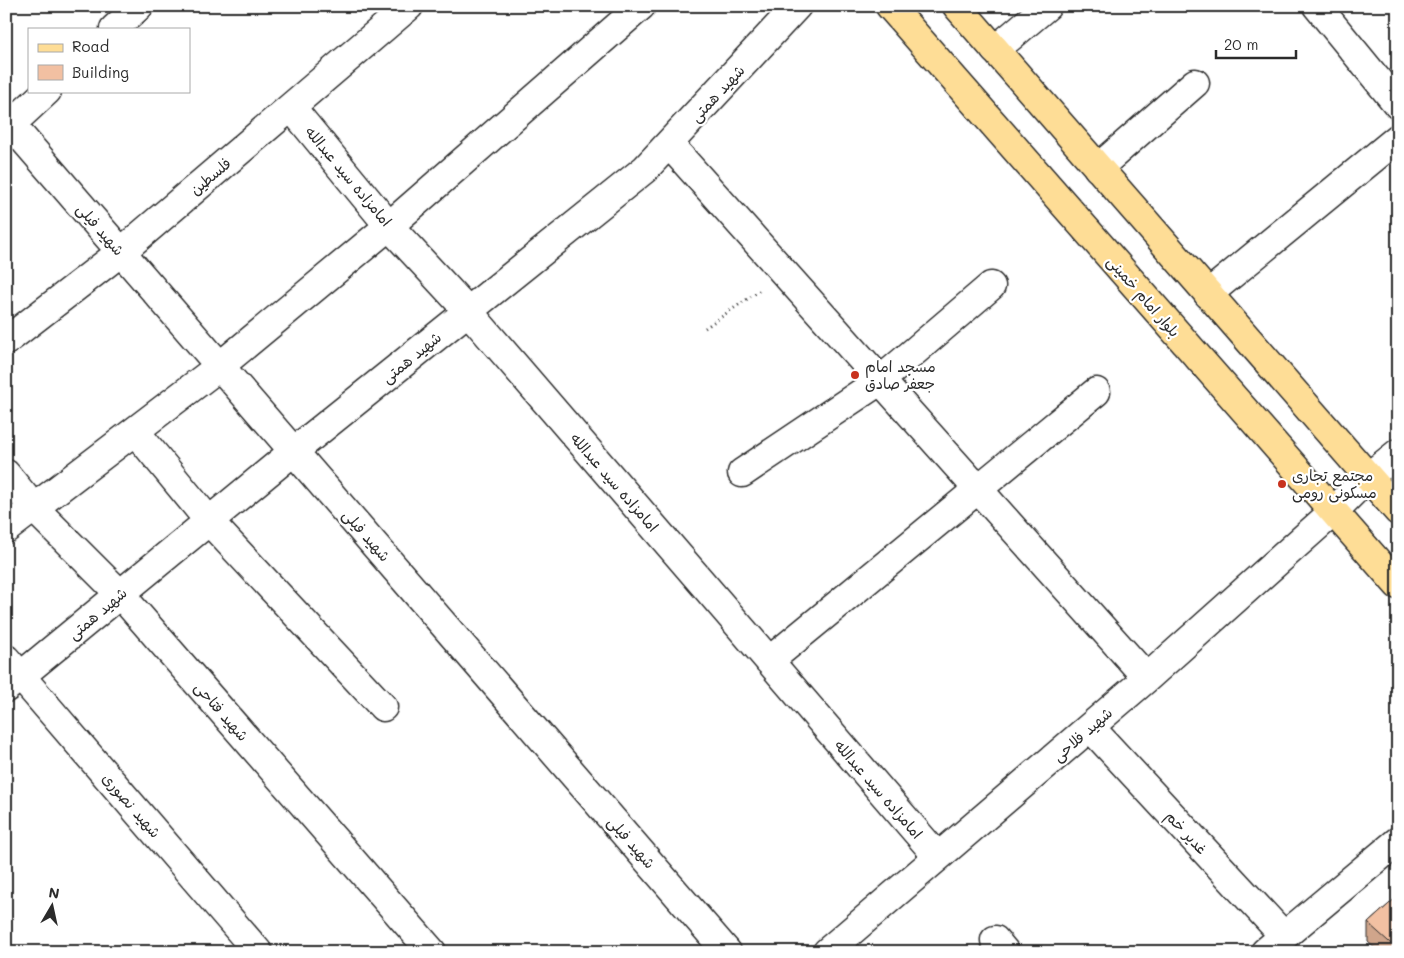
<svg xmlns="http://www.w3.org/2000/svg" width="1404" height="958" viewBox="0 0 1404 958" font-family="Mali,'Playpen Sans Arabic',sans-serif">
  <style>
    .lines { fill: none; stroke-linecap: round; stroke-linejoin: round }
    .street-casing { stroke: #2b2b2b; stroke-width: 31 }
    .primary-casing { stroke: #2b2b2b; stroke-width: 31 }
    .path { stroke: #2b2b2b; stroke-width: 3; stroke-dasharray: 1 4; stroke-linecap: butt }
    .street { stroke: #fff; stroke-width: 28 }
    .primary { stroke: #fedd96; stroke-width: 28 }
    .wall { fill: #d0a58b; stroke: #2b2b2b }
    .building { fill: #f2c0a2; stroke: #2b2b2b }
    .poi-dot { fill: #c8321e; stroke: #fff; stroke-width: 2 }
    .labels { text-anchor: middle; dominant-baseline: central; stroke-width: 4.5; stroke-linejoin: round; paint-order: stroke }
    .street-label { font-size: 15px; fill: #2b2b2b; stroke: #fff }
    .poi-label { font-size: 15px; fill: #2b2b2b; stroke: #fff; text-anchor: start }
  </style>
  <rect width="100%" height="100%" fill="#fff"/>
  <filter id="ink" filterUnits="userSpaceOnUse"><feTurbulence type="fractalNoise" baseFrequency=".02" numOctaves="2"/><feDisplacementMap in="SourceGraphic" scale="10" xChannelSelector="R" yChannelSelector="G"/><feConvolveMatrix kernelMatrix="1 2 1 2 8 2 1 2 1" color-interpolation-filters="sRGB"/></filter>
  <g filter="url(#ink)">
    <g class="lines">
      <defs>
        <path id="street" d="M1317 6 1398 105
          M114 29 139 6
          M995 50 1047 6
          M291 107 389 226 468 311 938 857
          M6 119 727 952
          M6 129 47 91
          M669 144 1147 678
          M1098 168 1195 83
          M1208 294 1398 138
          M6 341 121 252 409 6
          M135 431 209 521 383 707
          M742 473 881 380 991 286
          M6 474 34 508 120 594 432 952
          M6 529 220 366 389 226 641 6
          M6 659 258 952
          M769 661 1096 392
          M6 688 294 451 645 169 797 6
          M1090 727 1284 936
          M995 940 1005 952
          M827 952 1147 678 1333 512 1368 477 1398 453
          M1265 952 1398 841"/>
        <path id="primary" d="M890 6 1398 585
          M957 6 1398 511"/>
      </defs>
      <use href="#street" class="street-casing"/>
      <use href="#primary" class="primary-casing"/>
      <path class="path" d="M705 328 762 289"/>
      <use href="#street" class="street"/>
      <use href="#primary" class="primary"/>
    </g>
    <path class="wall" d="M1398 896V952H1379L1368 942V923Z"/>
    <path class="building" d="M1398 896V950L1368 923Z"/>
  </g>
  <g class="poi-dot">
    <circle cx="855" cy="375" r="5"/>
    <circle cx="1282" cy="484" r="5"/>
  </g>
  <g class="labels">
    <g class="street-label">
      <text transform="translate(717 93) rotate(-47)">شهید همتی</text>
      <text transform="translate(210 176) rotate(-40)">فلسطین</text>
      <text transform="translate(349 176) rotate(50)">امامزاده سید عبدالله</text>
      <text transform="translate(101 229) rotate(49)">شهید فیلی</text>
      <text transform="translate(1144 296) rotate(49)">بلوار امام خمینی</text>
      <text transform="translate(411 357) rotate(-39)">شهید همتی</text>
      <text transform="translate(615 482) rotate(49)">امامزاده سید عبدالله</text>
      <text transform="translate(367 535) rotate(49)">شهید فیلی</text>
      <text transform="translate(97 613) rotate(-40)">شهید همتی</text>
      <text transform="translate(222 711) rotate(49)">شهید فتاحی</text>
      <text transform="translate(1082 734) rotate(-41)">شهید فلاحی</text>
      <text transform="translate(879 789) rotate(49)">امامزاده سید عبدالله</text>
      <text transform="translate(132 805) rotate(49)">شهید نصوری</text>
      <text transform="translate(1187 832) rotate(47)">غدیر خم</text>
      <text transform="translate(632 842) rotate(49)">شهید فیلی</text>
    </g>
    <g class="poi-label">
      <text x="865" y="366">مسجد امام<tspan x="865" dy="17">جعفر صادق</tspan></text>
      <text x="1292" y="475">مجتمع تجاری<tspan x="1292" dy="17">مسکونی رومی</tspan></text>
    </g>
  </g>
  <rect width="1404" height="958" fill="none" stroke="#fff" stroke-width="25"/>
  <rect x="12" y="12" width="1379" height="933" fill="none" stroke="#2b2b2b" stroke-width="2" filter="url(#ink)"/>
  <rect x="28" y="28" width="162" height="65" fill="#ffffff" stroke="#aaaaaa"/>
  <rect x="38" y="44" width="25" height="8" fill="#fedd96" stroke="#aaaaaa"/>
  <text x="72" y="52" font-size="15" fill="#2b2b2b">Road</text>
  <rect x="38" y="65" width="25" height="15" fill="#f2c0a2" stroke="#aaaaaa"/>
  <text x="72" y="78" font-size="15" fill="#2b2b2b">Building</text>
  <g transform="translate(52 906) rotate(9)" stroke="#ffffff" stroke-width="4" paint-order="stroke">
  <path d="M0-4L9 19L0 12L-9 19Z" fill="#2b2b2b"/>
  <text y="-8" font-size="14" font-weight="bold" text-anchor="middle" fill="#2b2b2b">N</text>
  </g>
  <path d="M1216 50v8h80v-8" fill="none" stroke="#2b2b2b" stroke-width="2.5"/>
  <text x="1224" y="50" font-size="15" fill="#2b2b2b" stroke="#ffffff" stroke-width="4" paint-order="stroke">20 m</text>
</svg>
